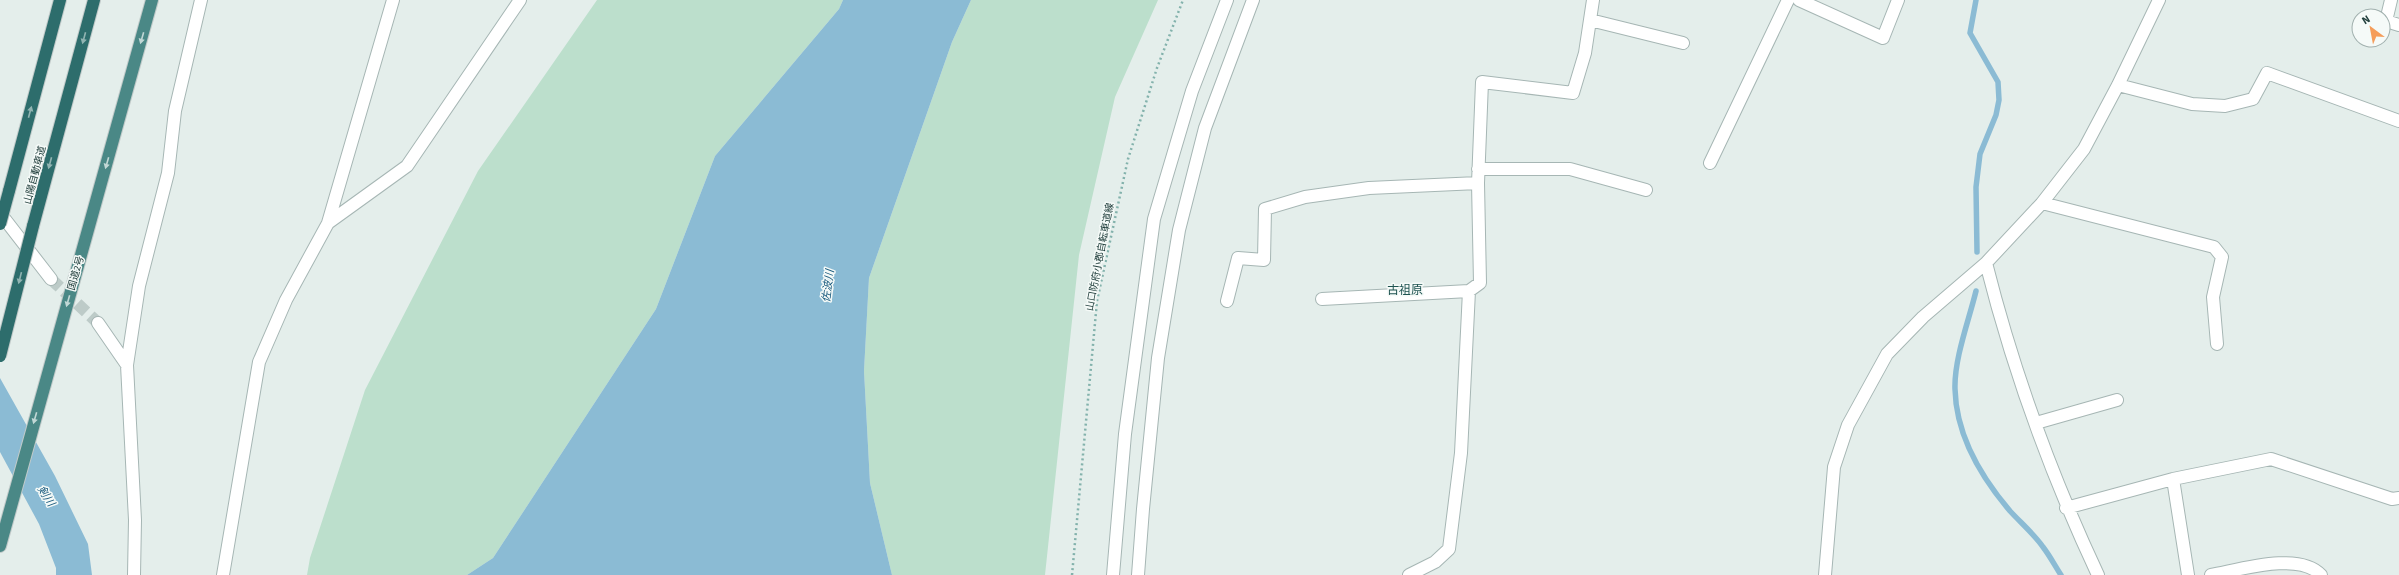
<svg xmlns="http://www.w3.org/2000/svg" width="2399" height="575" viewBox="0 0 2399 575" font-family="'Source Sans 3','Noto Sans JP',sans-serif">
  <style>
    .green { fill: #bcdfcc }
    .water { fill: #8bbbd4 }
    .lines { fill: none; stroke-linecap: round; stroke-linejoin: round }
    .stream { stroke: #8bbbd4; stroke-width: 5.5 }
    .minor-tunnel { stroke: #bdcbc8; stroke-width: 12; stroke-dasharray: 12 6; stroke-linecap: butt }
    .minor-casing { stroke: #a6b6b4; stroke-width: 14 }
    .trunk-casing { stroke: #c1cac9; stroke-width: 14 }
    .motorway-casing { stroke: #c1cac9; stroke-width: 14 }
    .path { stroke: #83b2ac; stroke-width: 2.5; stroke-dasharray: 2 3; stroke-linecap: butt }
    .minor { stroke: #fff; stroke-width: 12 }
    .trunk { stroke: #4a8886; stroke-width: 12 }
    .motorway { stroke: #2d6d6c; stroke-width: 12 }
    .motorway-bridge-casing { stroke: #c1cac9; stroke-width: 14; stroke-linecap: butt }
    .motorway-bridge { stroke: #2d6d6c; stroke-width: 12 }
    .oneway { fill: #91b4b2 }
    .oneway2 { fill: #c2d8d6 }
    .labels { text-anchor: middle; dominant-baseline: central; stroke-width: 3; stroke-linejoin: round; paint-order: stroke }
    .street-label { font-size: 10px; fill: #23403e; stroke: #f5faf8 }
    .water-label { font-size: 11px; font-style: italic; fill: #1a5b7e; stroke: #f5faf8 }
    .quarter-label { font-size: 12px; fill: #1e5350; stroke: #f5faf8 }
  </style>
  <rect width="100%" height="100%" fill="#e4eeeb"/>
  <path class="green" d="M597 0H843L839 9 715 156 656 309 493 558 467 575H307L310 558 365 390 478 171Z
    M971 0H1158L1115 97 1079 255 1045 575H892L870 483 864 371 869 278 952 42Z"/>
  <path class="water" d="M843 0H971L952 42 869 278 864 371 870 483 892 575H467L493 558 656 309 715 156 839 9Z
    M0 378 55 476 88 544 92 575H56V568L39 524 0 452Z"/>
  <g class="lines">
    <path class="stream" d="M1976 0 1970 33 1998 82 1999 100 1996 115 1980 154 1976 187 1977 252
      M1976 291C1969 320 1954 359 1955 389 1956 434 1981 477 2010 511 2021 523 2034 534 2043 547 2050 556 2055 566 2061 575"/>
    <path class="minor-tunnel" d="M51 279 98 323"/>
    <defs>
      <path id="minor" d="M1799 0 1883 38 1898 0
        M2391 0 2386 21 2399 25
        M1590 20 1683 43
        M2118 85 2192 104 2225 106 2253 99 2267 73 2399 121
        M1710 163 1788 0
        M1478 169H1570L1646 190
        M2042 203 2214 247 2222 257 2213 297 2217 344
        M0 213 51 279
        M328 223 407 166 520 0
        M1986 263C2013 370 2051 475 2098 575
        M1322 299 1469 291 1480 283 1478 183 1482 82 1573 93 1585 53 1593 0
        M1227 301 1238 258 1264 260 1265 209 1305 197 1369 188 1478 183
        M98 323 127 365
        M2036 423 2117 400
        M2173 479 2271 459 2392 499 2399 498
        M2066 508 2173 479 2188 575
        M134 575 135 520 127 365 139 286 168 173 175 111 201 0
        M223 575 259 362 286 300 328 223 393 0
        M1113 575 1125 434 1154 219 1192 91 1227 0
        M1138 575 1143 509 1158 358 1179 230 1205 128 1253 0
        M1409 575 1435 562 1449 549 1461 453 1469 291
        M1825 575 1834 467 1848 425 1887 354 1923 317 1986 263 2042 203 2084 149 2118 85 2159 0
        M2211 575C2239 570 2299 551 2321 575"/>
      <path id="trunk" d="M0 546 152 0"/>
      <path id="motorway" d="M9 191 60 0
        M33 226 94 0"/>
    </defs>
    <use href="#minor" class="minor-casing"/>
    <use href="#trunk" class="trunk-casing"/>
    <use href="#motorway" class="motorway-casing"/>
    <path class="path" d="M1072 575 1097 301 1128 159 1157 68 1183 0"/>
    <use href="#minor" class="minor"/>
    <use href="#trunk" class="trunk"/>
    <use href="#motorway" class="motorway"/>
    <defs>
      <path id="motorway-bridge" d="M0 224 9 191
        M0 356 33 226"/>
    </defs>
    <use href="#motorway-bridge" class="motorway-bridge-casing"/>
    <use href="#motorway-bridge" class="motorway-bridge"/>
  </g>
  <defs><path id="oneway-solid" d="M-6-.8H1V-3.2L6.5 0L1 3.2V.8H-6Z"/></defs>
  <g class="oneway">
    <use href="#oneway-solid" transform="translate(84 38) rotate(105)"/>
    <use href="#oneway-solid" transform="translate(30 112) rotate(-75)"/>
    <use href="#oneway-solid" transform="translate(50 163) rotate(105)"/>
    <use href="#oneway-solid" transform="translate(20 278) rotate(104)"/>
  </g>
  <g class="oneway2">
    <use href="#oneway-solid" transform="translate(142 38) rotate(106)"/>
    <use href="#oneway-solid" transform="translate(107 163) rotate(106)"/>
    <use href="#oneway-solid" transform="translate(68 301) rotate(106)"/>
    <use href="#oneway-solid" transform="translate(35 418) rotate(106)"/>
  </g>
  <g class="labels">
    <g class="street-label">
      <text transform="translate(35 175) rotate(-75)">山陽自動車道</text>
      <text transform="translate(1100 257) rotate(-79)">山口防府小郡自転車道線</text>
      <text transform="translate(76 273) rotate(-74)">国道2号</text>
    </g>
    <g class="water-label">
      <text transform="translate(828 286) rotate(-83)">佐波川</text>
      <text transform="translate(46 496) rotate(56)">剣川</text>
    </g>
    <g class="quarter-label">
      <text x="1405" y="290">古祖原</text>
    </g>
  </g>
  <g transform="translate(2371 28) rotate(328)"><circle r="19" fill="#f5faf8" stroke="#a1b0ae"/>
  <path d="M0-3L7 15L0 10L-7 15Z" fill="#f59d5a"/>
  <text y="-6" font-size="11" font-weight="bold" text-anchor="middle" fill="#23403e">N</text>
  </g>
</svg>
